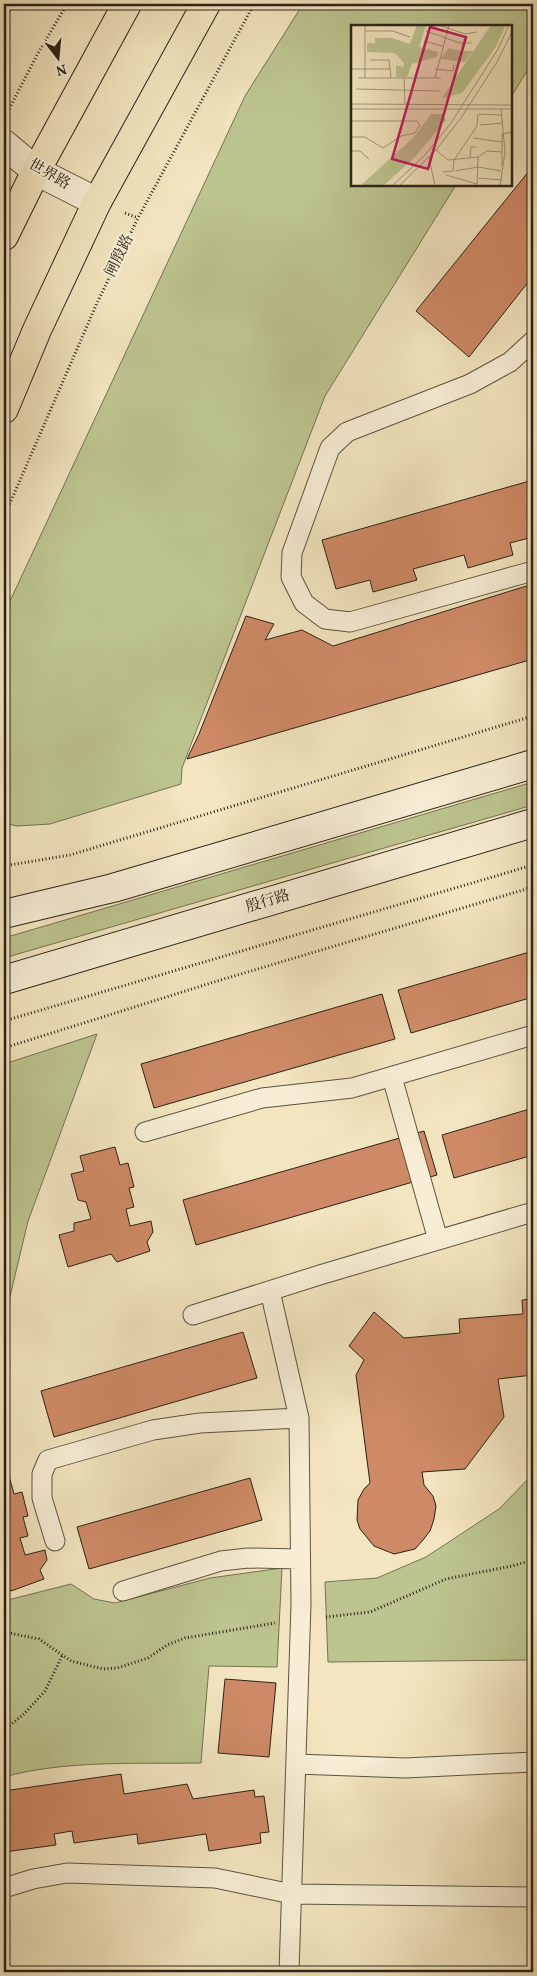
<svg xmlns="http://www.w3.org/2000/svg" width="537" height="1976" viewBox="0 0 537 1976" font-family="Vollkorn,'Noto Serif SC',serif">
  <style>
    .green { fill: #bcc490; stroke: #747354 }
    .building { fill: #ce8a66; stroke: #2b2219 }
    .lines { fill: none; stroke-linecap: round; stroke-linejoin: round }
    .service-casing { stroke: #5d5342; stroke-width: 21 }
    .tertiary-casing { stroke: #5d5342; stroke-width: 30 }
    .secondary-casing { stroke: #2b2219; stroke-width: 30 }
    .primary-casing { stroke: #2b2219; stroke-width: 30 }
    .path { stroke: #2b2219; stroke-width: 3; stroke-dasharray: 1 2.5; stroke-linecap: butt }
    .service { stroke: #f7eed5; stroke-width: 19 }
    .tertiary { stroke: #f7eed5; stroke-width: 28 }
    .secondary { stroke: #f7eed5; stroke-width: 28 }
    .primary { stroke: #f2e5bf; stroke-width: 28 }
    .labels { text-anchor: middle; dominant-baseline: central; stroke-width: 4.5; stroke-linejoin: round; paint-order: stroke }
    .street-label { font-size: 15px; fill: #2b2219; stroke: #f7eed5 }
    .inset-road { fill: none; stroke: #a2977d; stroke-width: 1 }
    .view { fill: #c2185b; fill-opacity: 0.15; stroke: #c2185b; stroke-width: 2.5 }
    .inset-edge { fill: none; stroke: #2b2219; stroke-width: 2.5 }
  </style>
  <rect width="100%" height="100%" fill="#f2e5bf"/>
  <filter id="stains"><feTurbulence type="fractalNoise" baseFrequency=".004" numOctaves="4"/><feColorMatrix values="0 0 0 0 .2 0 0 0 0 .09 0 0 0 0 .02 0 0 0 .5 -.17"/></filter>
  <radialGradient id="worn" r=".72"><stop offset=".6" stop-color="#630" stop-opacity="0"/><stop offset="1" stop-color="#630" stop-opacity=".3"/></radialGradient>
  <path class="green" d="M303 4H533V61L511 97V26H352V185H456L325 396 182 768 181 784 50 824 17 826 4 823V614L245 96Z
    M533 782V805L4 958V938Z
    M97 1034 28 1221 4 1322V1064Z
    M533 1474V1660L328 1662 325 1582 377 1578 426 1557 499 1509Z
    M282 1568 277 1667 209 1666 201 1763C137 1764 65 1760 4 1777V1601L71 1584 94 1599 115 1603 210 1578Z"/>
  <path class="building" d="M533 166V276L469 357 416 311Z
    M533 480V537L510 543 513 555 468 568 464 555 413 569 417 580 373 592 370 580 336 589 322 540Z
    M533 584V659L187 759 199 734 246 616 274 624 265 640 302 630 333 646Z
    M533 951V997L411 1033 398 990Z
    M382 994 395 1039 154 1108 141 1064Z
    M533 1108V1155L454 1178 442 1135Z
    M424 1131 437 1175 196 1245 183 1200Z
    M115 1147 120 1165 128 1163 134 1187 129 1188 134 1207 126 1209 130 1226 151 1221 153 1232 147 1242 150 1251 117 1262 111 1254 68 1267 59 1235 74 1231V1223L91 1219 86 1202 78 1200 71 1174 84 1171 80 1156Z
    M533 1299V1375L498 1379 504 1417 465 1469 422 1472 424 1485 433 1496 436 1506 434 1519 430 1531 423 1540 415 1549 394 1554 374 1546 360 1529 357 1520 358 1500 364 1489 370 1483 356 1375 364 1360 349 1346 374 1312 404 1338 460 1333 459 1319 523 1314 522 1300Z
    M243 1332 257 1378 54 1437 41 1391Z
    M9 1476 14 1494 22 1492 28 1516 23 1517 28 1536 20 1538 25 1555 45 1550 47 1560 40 1570 44 1579 11 1591 4 1583V1477Z
    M250 1478 262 1520 89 1569 77 1527Z
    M225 1679 276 1683 269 1757 218 1753Z
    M121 1774 124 1794 187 1784 193 1799 254 1790 255 1797 264 1796 269 1832 260 1833 261 1843 209 1851 206 1834 138 1844 137 1834 74 1843 72 1831 54 1834 56 1845 4 1852V1791Z"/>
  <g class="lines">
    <defs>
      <path id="service" d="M533 341 510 362 470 384 347 432 330 448 292 553 291 577 304 603 325 619 350 622 533 571
        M392 1077 438 1240
        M145 1132 262 1098 352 1088 533 1035
        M270 1291 299 1418 301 1604 289 1972
        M193 1315 323 1274 533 1212
        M55 1541 42 1498V1474L48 1460 153 1430 200 1423 299 1418
        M123 1591 221 1561 248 1558 300 1559
        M296 1764 405 1768 533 1762
        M4 1888 33 1879 67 1873 215 1878 292 1894 533 1897"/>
      <path id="tertiary" d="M4 144 36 171 97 202"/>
      <path id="secondary" d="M4 914 113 888 533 764
        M4 980 533 823"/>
      <path id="primary" d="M4 236 36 171 127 4
        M4 409 37 330 97 202 206 4"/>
    </defs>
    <use href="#service" class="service-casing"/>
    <use href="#tertiary" class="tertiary-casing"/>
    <use href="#secondary" class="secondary-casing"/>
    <use href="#primary" class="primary-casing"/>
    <path class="path" d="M6 115 37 55 67 4
      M125 213 138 218
      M4 517 97 303 138 218 254 4
      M4 866 70 855 533 716
      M4 1021 533 865
      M4 1048 214 982 533 887
      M326 1617 370 1612 446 1579 512 1566 533 1560
      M4 1632 39 1639 71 1661 103 1669 117 1668 148 1658 167 1645 185 1638 275 1623
      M4 1730 24 1714 45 1691 62 1656"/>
    <use href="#service" class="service"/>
    <use href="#tertiary" class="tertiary"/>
    <use href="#secondary" class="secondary"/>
    <use href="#primary" class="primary"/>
  </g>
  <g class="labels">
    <g class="street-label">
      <text transform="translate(49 175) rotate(30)">世界路</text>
      <text transform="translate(120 256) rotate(-64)">闸殷路</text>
      <text transform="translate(268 902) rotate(-17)">殷行路</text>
    </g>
  </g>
  <g transform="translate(351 25)">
    <rect width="161" height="161" fill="#f2e5bf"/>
    <path d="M66 0H75L68 22 87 27 86 32 61 39 56 52H45V40L52 42 53 38 44 28 16 27V18H24V13H41L59 19ZM140 0H155L144 23 111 68 91 73ZM98 23 109 26H122L114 37 89 34ZM80 89H92L95 95 63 133 32 161H9L63 112Z" fill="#bcc490"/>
    <path class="inset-road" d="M88 0 114 9 126 7M14 6H42L59 12M75 6 109 18H121M73 16 91 21M19 35H38L40 53M0 44H39M84 44 102 46 103 40M7 53H90M14 53V0M53 53 54 79M84 53 98 0M5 64 89 66M0 79 162 80M0 84H162M128 89 150 90M0 96H66L69 100 64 108 50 111 32 123 14 112H0M129 100 152 98M122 113 151 117M85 125 97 135 127 132 136 126 151 127M0 126H9L18 134M78 132 84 161M119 132 120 122H125M151 141V109L162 107M104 146 127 142 150 146M92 147 102 146 103 135 126 101 127 89M95 150 126 159M127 153 151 155M126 160 127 132M41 161 75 129 100 98 147 24 158 0M48 161 85 125 110 93 146 37 162 5M149 161 154 127 150 84"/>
    <path class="view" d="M79 2 115 12 77 144 41 134Z"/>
    <rect width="161" height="161" class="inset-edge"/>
  </g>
  <rect width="537" height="1976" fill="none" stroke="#f2e5bf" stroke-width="20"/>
  <rect x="5" y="5" width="527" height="1966" fill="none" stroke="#2b2219" stroke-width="2.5"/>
  <rect x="10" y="10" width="517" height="1956" fill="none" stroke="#2b2219"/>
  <g transform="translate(58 58) rotate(164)" stroke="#f7eed5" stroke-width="4" paint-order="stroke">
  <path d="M0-4L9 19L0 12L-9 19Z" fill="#2b2219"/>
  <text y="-8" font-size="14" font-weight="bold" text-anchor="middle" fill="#2b2219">N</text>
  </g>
  <rect width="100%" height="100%" filter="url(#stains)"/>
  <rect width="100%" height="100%" fill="url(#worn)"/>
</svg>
